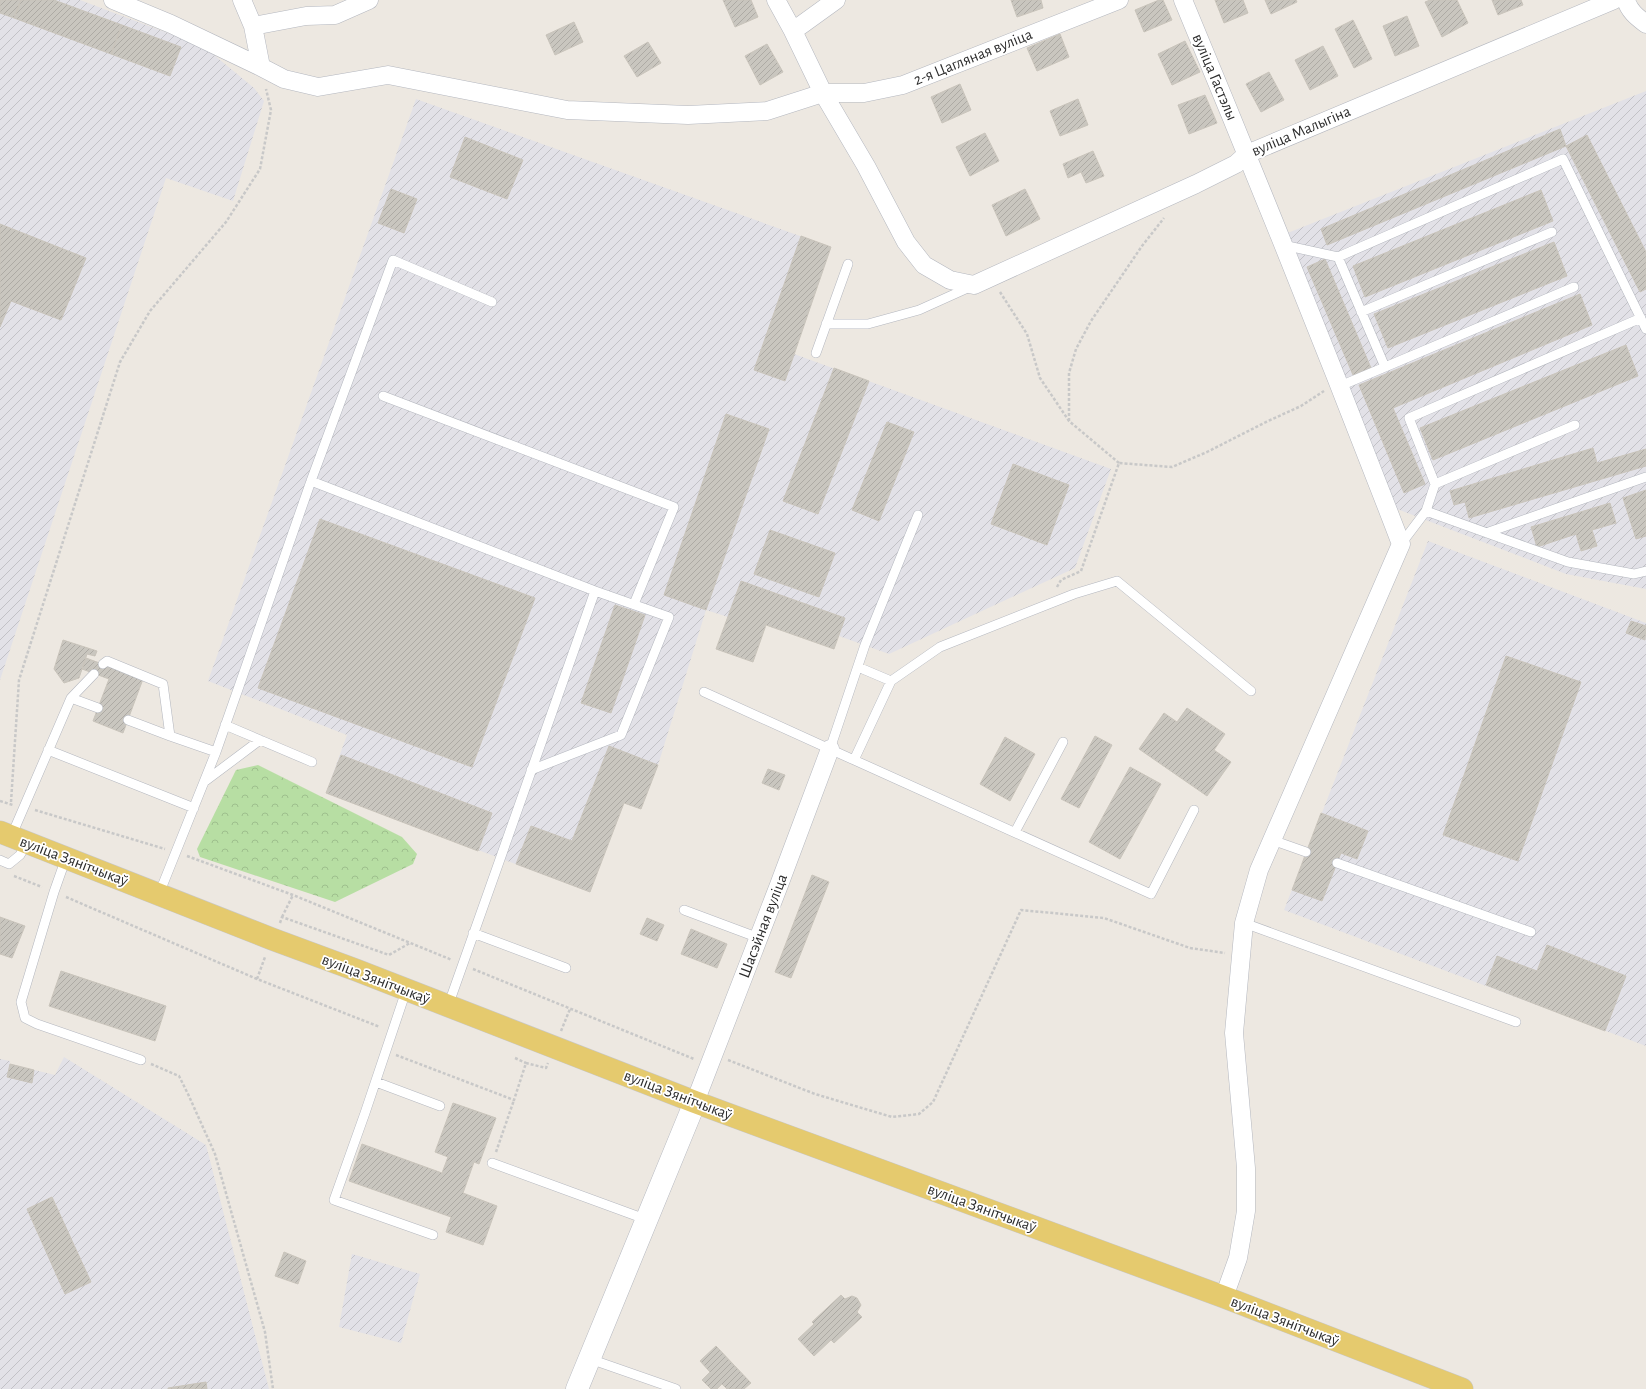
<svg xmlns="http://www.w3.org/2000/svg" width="1646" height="1389" viewBox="0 0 1646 1389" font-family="'Alegreya Sans',sans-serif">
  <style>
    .industrial { fill: url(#industrial-furrows) }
    .forest { fill: url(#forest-crowns) }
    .building { fill: url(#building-hatch); stroke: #c9c4bb }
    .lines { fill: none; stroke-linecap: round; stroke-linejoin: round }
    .service-casing { stroke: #b4b7bf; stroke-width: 10 }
    .minor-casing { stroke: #b4b7bf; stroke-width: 19 }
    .tertiary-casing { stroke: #b4b7bf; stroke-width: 23 }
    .primary-casing { stroke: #c8c8c8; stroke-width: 23 }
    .path { stroke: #c8c8c8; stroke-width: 2.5; stroke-dasharray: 3 2; stroke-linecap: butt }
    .service { stroke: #fff; stroke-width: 9 }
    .minor { stroke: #fff; stroke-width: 18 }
    .tertiary { stroke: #fff; stroke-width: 22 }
    .primary { stroke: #e5ca6e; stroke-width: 22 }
    .labels { text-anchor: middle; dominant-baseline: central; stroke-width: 3.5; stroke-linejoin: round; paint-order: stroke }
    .street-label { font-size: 16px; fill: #2d2d2d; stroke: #fff }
  </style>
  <defs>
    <pattern id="industrial-furrows" width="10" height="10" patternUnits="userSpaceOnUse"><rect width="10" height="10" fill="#e2e1e7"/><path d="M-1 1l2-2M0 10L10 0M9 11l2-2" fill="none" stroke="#c2c1c6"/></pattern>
    <pattern id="forest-crowns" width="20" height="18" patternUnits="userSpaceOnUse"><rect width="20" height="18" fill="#b7dea3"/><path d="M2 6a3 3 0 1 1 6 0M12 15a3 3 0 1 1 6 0" fill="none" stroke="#9ebf8d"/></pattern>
    <pattern id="building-hatch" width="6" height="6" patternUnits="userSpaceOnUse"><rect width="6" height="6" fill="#c9c6bf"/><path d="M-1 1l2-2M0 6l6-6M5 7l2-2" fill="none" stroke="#adaaa4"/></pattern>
  </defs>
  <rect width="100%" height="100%" fill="#ede8e1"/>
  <path class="industrial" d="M0 0H80L194 43 208 50 254 88 264 101 233 201 166 178 0 680Z
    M1646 91V589L1566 574 1397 509 1285 234Z
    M416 99 831 247 794 354 1111 469 1075 568 889 654 839 636 845 618 741 581 728 617 706 610 658 765 641 809 624 803 590 892 326 793 347 735 208 681Z
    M1428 541 1646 623V1046L1284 910Z
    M64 1057 206 1145 269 1389H0V1059L10 1061V1064L55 1075Z
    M352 1254 420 1274 401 1343 339 1327Z"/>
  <path class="forest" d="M258 765 402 837 417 854 413 864 335 902 200 857 197 849 236 770Z"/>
  <path class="building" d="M0 0H21L14 18 0 13Z
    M21 0H54L122 25 111 54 14 18Z
    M723 0H751L758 17 735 27Z
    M1011 0H1041L1043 8 1017 17Z
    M1159 0H1163L1172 20 1144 32 1135 10Z
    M1215 0H1243L1248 13 1224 23Z
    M1265 0H1296L1297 2 1271 14Z
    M1430 0H1457L1468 23 1442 37 1425 2Z
    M1492 0H1521L1523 5 1498 15Z
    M1407 16 1419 46 1395 56 1383 26Z
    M1353 20 1372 59 1354 68 1335 29Z
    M574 22 583 42 555 55 546 35Z
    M122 25 181 47 170 76 111 54Z
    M1060 34 1069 57 1037 71 1027 48Z
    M1185 41 1200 72 1172 85 1158 54Z
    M648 42 661 63 637 77 624 56Z
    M767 44 783 72 760 85 745 56Z
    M1323 46 1338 76 1310 90 1295 60Z
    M1269 72 1284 100 1261 112 1246 84Z
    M960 84 971 110 942 123 931 97Z
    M1205 95 1217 123 1189 134 1178 105Z
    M1078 99 1088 125 1060 136 1050 111Z
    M1560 129 1566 146 1327 245 1321 229Z
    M985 133 999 161 970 176 956 147Z
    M1587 135 1646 252V289L1640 292 1566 146Z
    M465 137 523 160 507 199 450 177Z
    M1093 151 1104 176 1086 183 1081 172 1068 178 1063 164Z
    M391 189 417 199 404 233 378 223Z
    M1025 189 1040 219 1006 236 992 205Z
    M1541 190 1553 221 1365 297 1353 266Z
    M0 224 86 258 61 320 11 301 0 327Z
    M801 236 831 247 785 381 754 370Z
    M1554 242 1567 276 1388 348 1374 314Z
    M1325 259 1371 368 1353 375 1307 267Z
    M1580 294 1592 325 1393 408 1425 484 1404 493 1359 385Z
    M1626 345 1638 376 1433 460 1420 428Z
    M834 368 869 381 818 514 783 501Z
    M726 414 769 429 706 610 664 595Z
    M887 422 914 432 879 521 852 510Z
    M1593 448 1597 463 1646 449V466L1469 518 1465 502 1454 505 1450 491Z
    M1013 464 1069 485 1047 545 991 524Z
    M1646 490V536L1636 539 1623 498Z
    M1610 503 1616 523 1592 530 1597 546 1581 551 1576 534 1537 547 1531 527Z
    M320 519 535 598 472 767 258 688Z
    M770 530 835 553 819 597 754 574Z
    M741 581 845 618 834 649 766 625 753 662 716 649Z
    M615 605 645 615 611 713 581 703Z
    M1631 621 1646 626 1645 640 1626 633Z
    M63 640 97 651 95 656 87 654 79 678 64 683 54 669Z
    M1506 656 1581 682 1518 861 1443 835Z
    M86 658 143 679 123 733 93 721 109 679 82 669Z
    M1187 708 1225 734 1214 750 1231 762 1207 796 1139 749 1164 713 1177 722Z
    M1095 736 1112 745 1079 808 1061 799Z
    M1005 737 1035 754 1010 801 980 784Z
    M609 746 658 765 641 809 624 803 590 892 516 864 531 826 572 841Z
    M341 755 492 813 478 851 326 793Z
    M1130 767 1161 784 1120 859 1089 842Z
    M768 769 785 775 779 790 762 783Z
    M1321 813 1368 831 1357 859 1341 853 1322 901 1292 890Z
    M812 875 829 882 791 978 775 972Z
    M0 917 25 926 12 958 0 954Z
    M647 918 664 925 657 941 640 934Z
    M691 929 727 944 717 968 681 954Z
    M1547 945 1626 976 1605 1031 1486 985 1497 956 1537 971Z
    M61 971 166 1006 155 1041 49 1006Z
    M10 1064 34 1070 32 1083 7 1077Z
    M453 1103 496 1118 479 1164 474 1162 463 1193 497 1206 483 1245 446 1232 451 1217 349 1181 362 1144 442 1173 448 1157 435 1152Z
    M52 1197 91 1282 65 1294 27 1209Z
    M284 1252 306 1261 298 1284 275 1276Z
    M841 1295 845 1299 852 1296 857 1298 861 1305 857 1312 862 1317 834 1343 831 1340 814 1356 798 1339 814 1324 812 1322Z
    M716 1346 751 1383 744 1389H727L722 1384 717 1389H711L702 1380 710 1372 700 1361Z
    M206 1382 207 1389H168V1388Z"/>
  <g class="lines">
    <defs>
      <path id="service" d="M1283 245 1338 257 1563 159 1646 329
        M1338 257 1385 367 1340 386
        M1361 312 1552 232
        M826 324H868L919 310 970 287
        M816 353 848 264
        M1385 367 1574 287
        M383 396 674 507 634 604
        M311 481 595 591 448 1006
        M1435 484 1409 418 1641 318
        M1426 511 1435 484 1575 425
        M1486 533 1646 477
        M1401 544 1426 511 1568 562 1634 574 1646 571
        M103 664 107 661 163 684 170 736 216 752
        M858 667 891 681
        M704 692 854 760 891 681 940 647 1074 594 1117 581 1251 691
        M71 698 98 708
        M128 720 170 736
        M225 725 312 762
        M830 749 865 645 918 515
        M48 750 194 808
        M854 760 1151 894 1194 810
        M531 770 621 735 669 617 595 591
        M204 782 260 740
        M1015 832 1063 742
        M11 837 71 698 94 674
        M1272 840 1306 852
        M66 858 54 892 21 1002 25 1018 37 1024 141 1060
        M0 860 9 864 20 855 27 843
        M1337 863 1531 932
        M159 894 216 752 311 481 393 260 492 302
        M684 910 759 938
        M1244 923 1516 1022
        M473 933 566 968
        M406 991 365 1113 334 1200 433 1235
        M376 1082 440 1106
        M492 1163 645 1219
        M590 1359 676 1389"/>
      <path id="minor" d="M113 0 171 24 261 67 253 26 242 0
        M776 0 793 31 823 93 866 166 906 242 924 265 950 280 974 285 1196 184 1236 164 1247 154 1614 0
        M1183 0C1258 180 1331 362 1401 544L1259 870 1244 923 1234 1033 1246 1168V1211L1238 1258 1224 1297
        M1626 0C1629 11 1637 17 1646 24
        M253 26 306 16 335 15 369 0
        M793 31 836 0
        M261 67 284 79 318 87 388 75 567 110 688 115 767 111 823 93H864L903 85 1119 0
        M695 1102 779 885 830 749"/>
      <path id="tertiary" d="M577 1389 695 1102"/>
      <path id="primary" d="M0 832 272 939 356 970 695 1102 1224 1297 1462 1389"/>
    </defs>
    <use href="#service" class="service-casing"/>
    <use href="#minor" class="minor-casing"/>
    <use href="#tertiary" class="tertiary-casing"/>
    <use href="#primary" class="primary-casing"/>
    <path class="path" d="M1000 292 1027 334 1040 378 1069 421 1119 463
      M1069 421V373L1076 349 1091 321 1142 246 1164 218
      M1057 587 1061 580 1081 571 1119 463 1172 467 1207 452 1266 422 1301 406 1324 391
      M0 801 13 805
      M11 802 19 680 120 362 150 311 226 222 260 169 271 110 266 89
      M35 810 165 849
      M187 856 293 895 452 960
      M14 876 42 887
      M66 897 257 979 380 1027
      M282 917 293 895
      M280 923 282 917 389 955 410 943
      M473 969 694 1059
      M257 979 265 957
      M561 1031 570 1009
      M396 1055 514 1100 526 1063 546 1068 548 1063
      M515 1058 526 1063
      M728 1060 815 1094 892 1117 919 1114 933 1102 1021 910 1104 918 1190 948 1225 953
      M151 1064 179 1076 188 1094 215 1154 265 1332 273 1389
      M496 1152 514 1100"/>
    <use href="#service" class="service"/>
    <use href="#minor" class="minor"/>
    <use href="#tertiary" class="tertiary"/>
    <use href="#primary" class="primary"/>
  </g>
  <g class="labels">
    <g class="street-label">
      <text transform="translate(973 57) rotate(-22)">2-я Цагляная вуліца</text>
      <text transform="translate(1215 77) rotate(67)">вуліца Гастэлы</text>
      <text transform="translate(1301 131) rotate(-23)">вуліца Малыгіна</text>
      <text transform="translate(74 861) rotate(21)">вуліца Зянітчыкаў</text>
      <text transform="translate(763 926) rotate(-69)">Шасэйная вуліца</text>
      <text transform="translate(376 979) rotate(21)">вуліца Зянітчыкаў</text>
      <text transform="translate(678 1095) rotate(21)">вуліца Зянітчыкаў</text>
      <text transform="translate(982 1208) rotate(20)">вуліца Зянітчыкаў</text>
      <text transform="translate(1285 1321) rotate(21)">вуліца Зянітчыкаў</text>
    </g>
  </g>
</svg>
